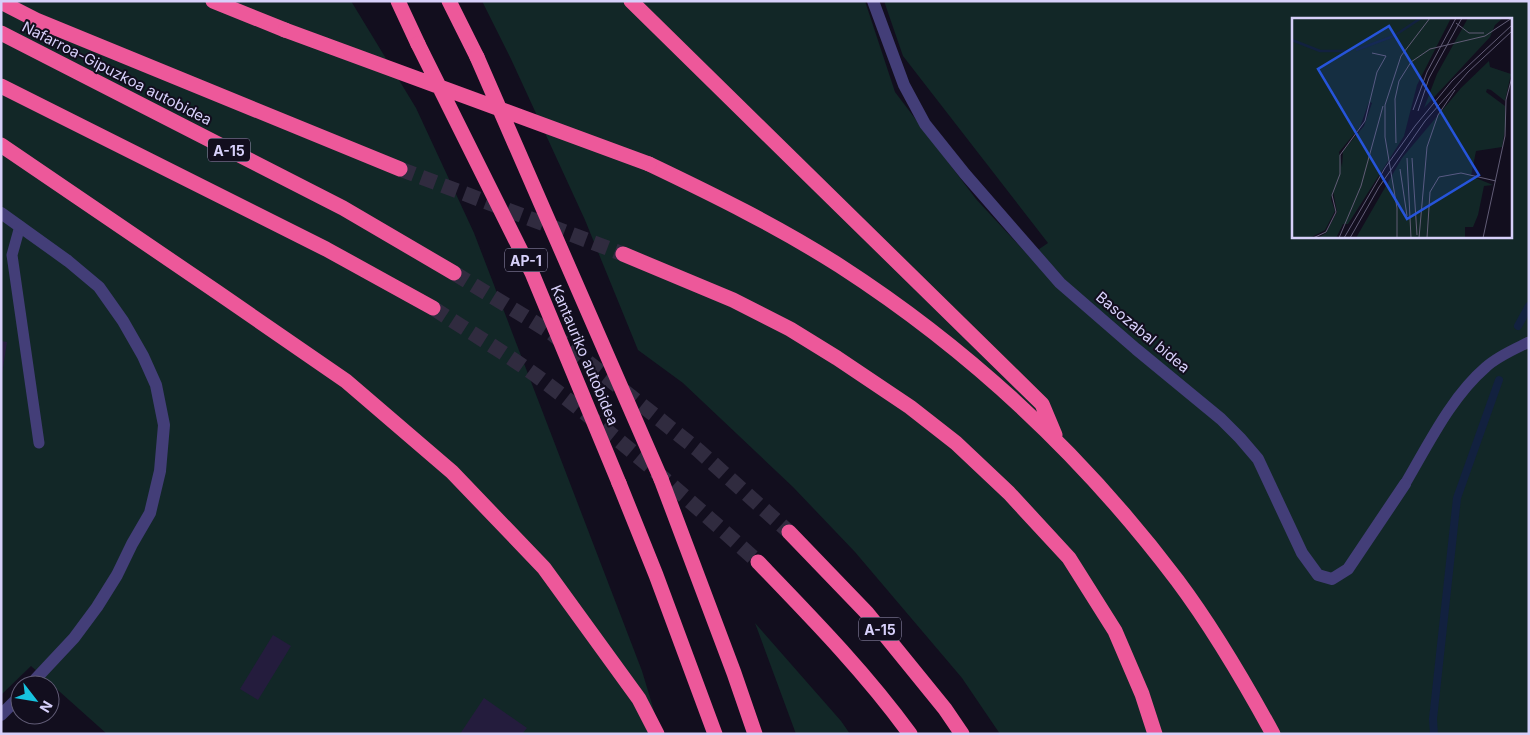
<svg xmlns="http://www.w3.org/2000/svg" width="1530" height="735" viewBox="0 0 1530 735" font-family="Inter,sans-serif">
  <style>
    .green { fill: #122727; fill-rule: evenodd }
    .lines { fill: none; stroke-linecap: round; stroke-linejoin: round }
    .stream { stroke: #12213f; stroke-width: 8 }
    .building { fill: #241c3d }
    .motorway-tunnel { stroke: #302b3f; stroke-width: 15; stroke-dasharray: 15 8; stroke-linecap: butt }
    .service { stroke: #433e78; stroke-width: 11 }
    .minor { stroke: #433e78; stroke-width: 12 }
    .motorway { stroke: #ed589a; stroke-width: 15 }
    .motorway-bridge { stroke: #ed589a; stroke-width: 15 }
    .labels { text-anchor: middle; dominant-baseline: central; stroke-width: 4; stroke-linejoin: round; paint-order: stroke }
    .shield { fill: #120e1e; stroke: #9c96b8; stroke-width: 1 }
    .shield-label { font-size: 14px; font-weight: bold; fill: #d7d0fa }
    .street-label { font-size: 15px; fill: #d7d0fa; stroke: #120e1e }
    .inset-river { fill: none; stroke: #12213f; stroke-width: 2.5 }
    .inset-road { fill: none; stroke: #615c76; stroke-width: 1 }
    .view { fill: #2654da; fill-opacity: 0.15; stroke: #2654da; stroke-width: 2.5 }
    .inset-edge { fill: none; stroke: #d7d0fa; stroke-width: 2.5 }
  </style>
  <rect width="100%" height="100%" fill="#120e1e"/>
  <path class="green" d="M1 1H351L416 108 474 233 642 671 661 734H107L31 666 1 695Z
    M482 1H865L895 92 976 199 1029 256 1048 243 903 56 884 1H1529V734H1000L962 678 855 552 793 487 683 383 638 350 585 220 511 59ZM1294 19H1511V236H1294Z
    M755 623 841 721 850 734H796Z"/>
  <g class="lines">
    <path class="stream" d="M1518 326 1529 306
      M1434 734 1433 719 1457 498 1499 380"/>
  </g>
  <path class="building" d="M1 341 7 342 2 374H1Z
    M273 635 291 646 258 700 240 689Z
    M484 698 527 728 522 734H460Z"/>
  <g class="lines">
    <path class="motorway-tunnel" d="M400 169 623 254
      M454 273 550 332 698 450 789 532
      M433 308C468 331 504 352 538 377 615 434 687 498 758 562"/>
    <path class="service" d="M20 226 12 255 39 443
      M1405 484C1428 445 1451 397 1486 367 1498 356 1515 349 1529 342"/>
    <path class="minor" d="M873 1 904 85 925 124 965 174 1060 283 1136 349 1221 419 1240 438 1258 459 1302 553 1318 575 1332 579 1348 569 1405 484
      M1 213 68 261 99 287 123 321 143 356 156 385 164 425 160 471 150 513 132 544 117 575 97 607 74 638 30 685
      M1 715 20 696"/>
    <path class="motorway" d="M213 1 285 30
      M398 1 418 44
      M449 1 477 57
      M631 1 1042 404 1055 435
      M1 2 36 20 400 169
      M1 33 343 208 454 273
      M1 86 326 249 433 308
      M1 145 217 292 346 381 452 472 544 568 639 699 657 734
      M649 164C714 195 779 227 840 266 970 350 1084 457 1177 580 1213 628 1244 681 1273 734
      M623 254 733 300 790 329 837 358 910 407 956 443 1009 493 1069 558 1115 631 1142 694 1155 734
      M661 479 734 673 755 734
      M619 483 656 575 715 734
      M789 532 867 613 945 709 962 734
      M758 562C811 617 865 672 910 734"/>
    <path class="motorway-bridge" d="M285 30 649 164
      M418 44 532 273 619 483
      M477 57 661 479"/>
  </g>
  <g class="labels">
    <g class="shield">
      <rect x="208" y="138.5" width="42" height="23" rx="4"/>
      <rect x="505" y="248.5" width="42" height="23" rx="4"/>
      <rect x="859" y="617.5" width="42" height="23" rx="4"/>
    </g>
    <g class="shield-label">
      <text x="229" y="150">A-15</text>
      <text x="526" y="260">AP-1</text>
      <text x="880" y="629">A-15</text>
    </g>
    <g class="street-label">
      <text transform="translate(117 73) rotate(27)">Nafarroa-Gipuzkoa autobidea</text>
      <text transform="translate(1143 332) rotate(40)">Basozabal bidea</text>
      <text transform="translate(585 355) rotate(67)">Kantauriko autobidea</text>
    </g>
  </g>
  <g transform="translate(1292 18)">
    <rect width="220" height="220" fill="#120e1e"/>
    <path d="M0 0H159L125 67 112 118 56 206H51L44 220H26L34 215 45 194 41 173 39 181 43 193 33 212 18 220H0ZM77 84 80 85 72 108 51 133 50 149 47 134 68 109ZM176 0H211L203 7 198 19 132 90 145 56ZM197 43 198 49 219 56 213 83 199 72 195 71 194 74 213 88 214 106 210 129 184 133 179 158 201 167 192 168 186 197 181 209H173V220H64L110 140 169 70Z" fill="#122727" fill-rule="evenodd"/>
    <path class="inset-river" d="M0 22 28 33H58M64 32 102 18 129 0"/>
    <path class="inset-road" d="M164 5 177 15H192M121 92 135 54 164 0M126 93 137 60 170 0M104 125 103 81 107 63 119 44 138 31 193 18 220 0M115 140 119 220M120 140 125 217M108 151 115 198M21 220 34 214 44 194 40 177 48 156V137L73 103 85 54 94 38 80 35M47 220 69 168 91 88M52 220 93 150 123 108 160 63 220 7M58 220 87 169 133 103 176 54 220 13M105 220V190L93 119V87L109 38 138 0M127 220 135 129 146 97 163 72M135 220 138 174 147 159 169 155 204 163M191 220 213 118 214 82 220 59"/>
    <path class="view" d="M97 8 187 157 115 201 26 51Z"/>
    <rect width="220" height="220" class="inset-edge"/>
  </g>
  <rect width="1530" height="735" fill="none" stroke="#d7d0fa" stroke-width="5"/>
  <g transform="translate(35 700) rotate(121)"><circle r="24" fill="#120e1e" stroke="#615c76"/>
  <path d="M0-4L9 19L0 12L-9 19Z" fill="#17c3df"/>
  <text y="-8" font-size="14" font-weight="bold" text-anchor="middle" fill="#d7d0fa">N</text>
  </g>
</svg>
